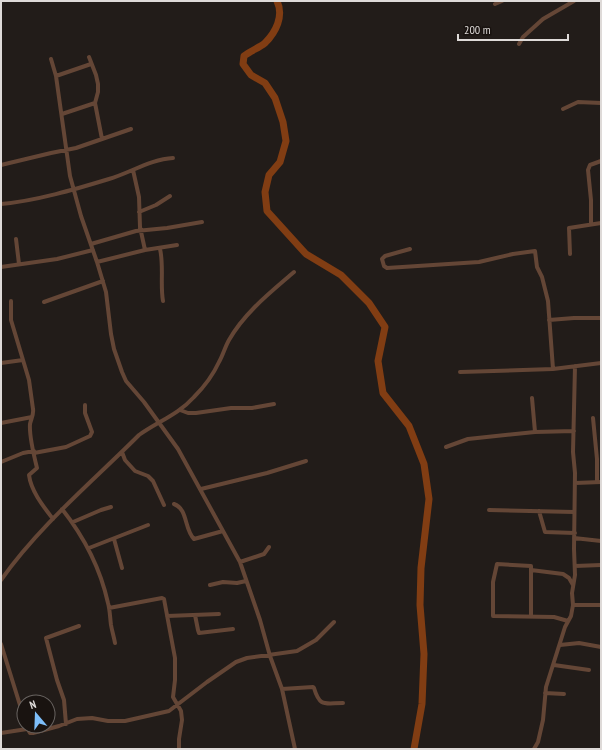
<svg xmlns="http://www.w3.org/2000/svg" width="602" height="750" viewBox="0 0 602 750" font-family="'PT Sans Narrow',sans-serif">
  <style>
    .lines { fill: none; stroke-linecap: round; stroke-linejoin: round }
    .river { stroke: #813d13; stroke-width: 7 }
    .minor { stroke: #644636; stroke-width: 4 }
  </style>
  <rect width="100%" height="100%" fill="#221c19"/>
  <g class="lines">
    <path class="river" d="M277 1C284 16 276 32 265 43 259 48 250 51 244 56L243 64 251 75 265 83 275 98 283 122 286 141 280 162 269 175 265 192 267 211 306 254 341 275 369 303 385 327 378 361 383 393 409 426 424 464 429 499 421 568 420 605 424 654 422 704 414 749"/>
    <path class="minor" d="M495 4 502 1
      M519 44 523 37 543 19 574 1
      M89 57 96 75 98 84V92L95 103 102 139
      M51 59 56 76 70 176 81 216 97 262 106 292 111 334 114 349 122 372 126 381 144 402 178 449 240 562 260 620 270 656 282 689 295 749
      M56 76 91 64
      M563 109 578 102 601 103
      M62 114 95 103
      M1 165 51 153 76 148 131 129
      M133 170 139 197 140 227 145 250
      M1 204C36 201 76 189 109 179 130 173 151 159 173 158
      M139 212 156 205 170 196
      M591 224V200L588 170 590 165 601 161
      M16 239 19 264
      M91 244 136 231 167 228 202 222
      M160 249C164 266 160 284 163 301
      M410 249 385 256 382 259 384 266 387 268 479 262 513 254 535 251 537 267 542 277 548 301 553 369
      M570 254 569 228 601 223
      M97 262 145 250 177 245
      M1 267 57 259 93 250
      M11 301V320L29 380 33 409C34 414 31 419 30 424 29 436 34 456 37 468L29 475C31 491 43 506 53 519
      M44 302 103 281
      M549 320 574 318H601
      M1 363 23 360
      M460 372 553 369 601 363
      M532 398 535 432
      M180 410 188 413H196L231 408H252L274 404
      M593 418 597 459V482
      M1 423 32 417
      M446 447 468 439 535 432 574 431
      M122 452 125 460 135 471 148 476 153 481 164 505
      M34 453 66 447 90 436 92 432 85 413V405
      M1 462 23 453 34 451
      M575 483 601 482
      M201 489 267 473 306 461
      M174 504C188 509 184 529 194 539L223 531
      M62 509C85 538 100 567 108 603 110 610 110 618 111 625 112 631 114 637 115 643
      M489 510 574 512
      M539 511 545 532 575 533
      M73 522 101 510 111 507
      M574 538 601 541
      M114 539 122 568
      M89 548 148 525
      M240 562 264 554 269 547
      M575 566 601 565
      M531 570 563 574 569 578 573 585
      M1 580C40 525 92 482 139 435 157 422 179 414 194 397 204 387 213 375 219 362 223 355 225 347 229 340 245 312 271 292 294 272
      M210 585 223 582 237 583 246 581
      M573 605H601
      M109 608 162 598 164 599 175 658V680L173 697 181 711 182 720 179 739V749
      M195 615 198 630 199 633 233 629
      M167 616 219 614
      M531 616V566L497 564 493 582V616L554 617 568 621
      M1 644 24 718
      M560 645 579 643 601 647
      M554 665 589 670
      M282 689 313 687 314 688C320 708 325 703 343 703
      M545 693 564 694
      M66 724 64 700 57 680 46 638 79 626
      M26 726 30 733H33L59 726 77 719 92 718 108 721H125L169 711 207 682 236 662 247 658 297 651 316 640 334 622
      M1 733 27 729
      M534 749 538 742 543 720 546 687 565 627 571 616 573 605 572 593 575 575 574 549 575 473 573 452 575 366"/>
  </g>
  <rect width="602" height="750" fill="none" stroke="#dedad8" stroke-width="4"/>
  <g transform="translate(36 714) rotate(341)"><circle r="19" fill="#191310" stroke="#686360"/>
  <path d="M0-3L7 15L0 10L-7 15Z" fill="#7dbef9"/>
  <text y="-6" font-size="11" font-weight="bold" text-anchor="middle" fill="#dedad8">N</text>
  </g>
  <path d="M458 34v6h110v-6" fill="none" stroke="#dedad8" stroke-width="2"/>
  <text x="464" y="34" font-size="12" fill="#dedad8" stroke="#191310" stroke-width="3" paint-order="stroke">200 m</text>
</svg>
